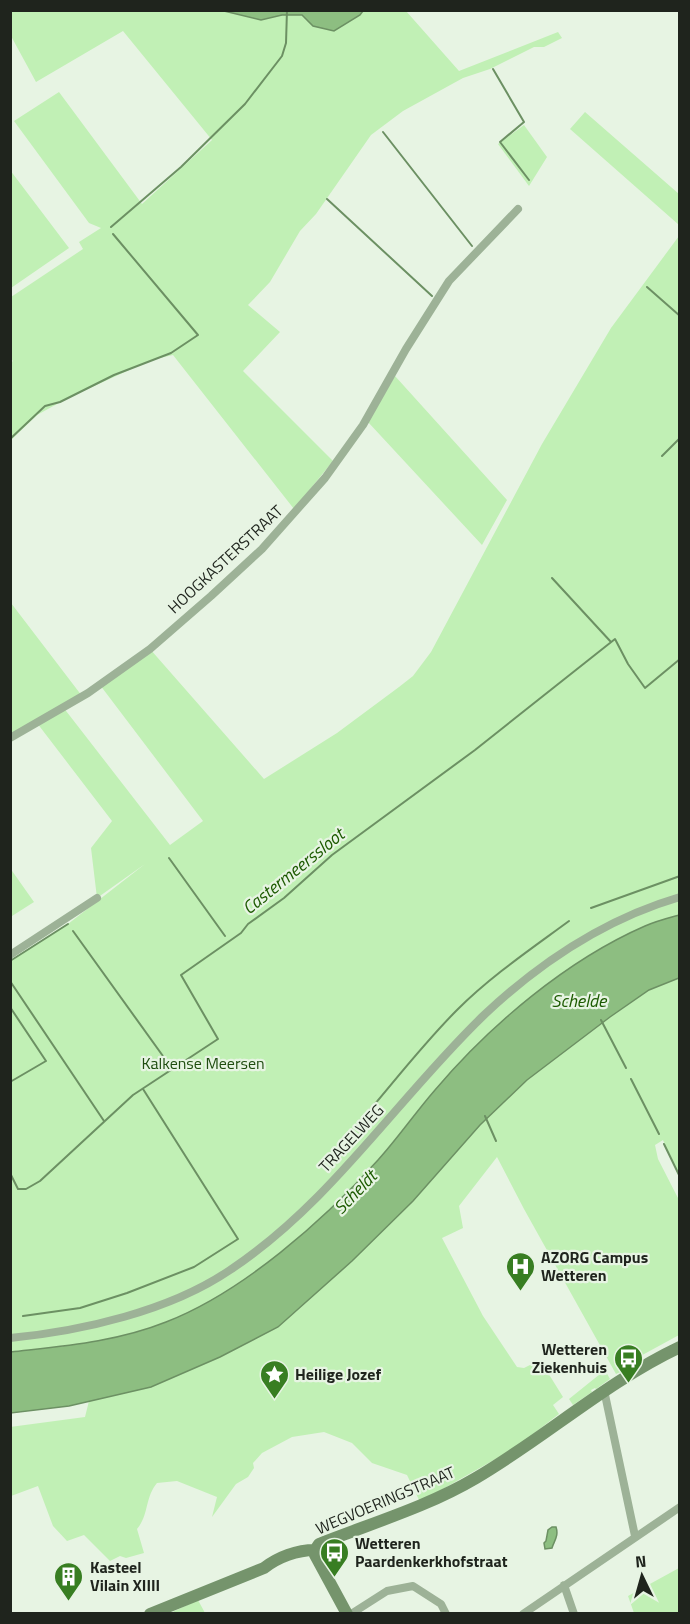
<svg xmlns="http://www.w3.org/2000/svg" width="690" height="1624" viewBox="0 0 690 1624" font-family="'Titillium Web',sans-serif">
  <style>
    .green { fill: #c1f0b5 }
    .water { fill: #8dbe81; stroke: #6c9063; stroke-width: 1.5 }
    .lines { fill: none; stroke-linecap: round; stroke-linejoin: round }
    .stream { stroke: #6c9063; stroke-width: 2 }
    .street { stroke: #9db297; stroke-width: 8 }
    .secondary { stroke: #75946c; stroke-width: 12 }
    .labels { text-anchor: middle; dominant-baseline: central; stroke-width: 4.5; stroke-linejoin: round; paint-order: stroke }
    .street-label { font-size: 16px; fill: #1f241d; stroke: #e7f4e3 }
    .park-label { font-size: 16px; fill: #1f4d10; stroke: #e7f4e3 }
    .poi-label { font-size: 16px; font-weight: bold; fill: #1f241d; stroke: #e7f4e3; text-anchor: start }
    .water-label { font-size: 18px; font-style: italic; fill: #1c5a01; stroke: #e7f4e3 }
  </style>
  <rect width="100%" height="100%" fill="#e7f4e3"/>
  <path class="green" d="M224 10 261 20 282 15H302L313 26 334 31 360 15 363 11H406L459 71 558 32 562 38 544 47H534L490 69 463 78 403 111 371 135 316 214 300 231 270 282 248 305 280 332 243 371 333 461 294 509 173 355 151 360 68 398 37 415 11 440 10 363 13 361 10 358 11 297 83 249 79 242 101 228 89 223 14 121 59 92 142 204 212 140 123 31 36 82 11 36 10 11Z
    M585 112 679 194V225L570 129Z
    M524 125 547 157 529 186 498 144Z
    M10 170 69 248 11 288H10Z
    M679 236V915C605 938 553 977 496 1029 475 1049 454 1068 435 1090 415 1113 398 1138 378 1160 323 1221 243 1292 166 1322 116 1342 63 1346 11 1352L10 961 68 924 145 864 97 898 91 848 112 821 37 723 11 738V603L82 696 63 707 170 845 203 821 100 685 150 649 264 779 337 733 399 687 413 676 431 652 542 444 611 328Z
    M395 376 507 500 482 545 368 422Z
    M10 868 34 902 12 916 10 915Z
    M679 978V1175L663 1140 655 1145 658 1159 679 1200V1335L624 1365 625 1370 616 1374 524 1209 497 1157 459 1206 463 1228 442 1238 483 1316 517 1367 524 1368 540 1360 563 1397 553 1405 559 1414 515 1448 420 1502 407 1475 372 1463 352 1443 324 1432 292 1437 262 1453 253 1463 254 1468 248 1477 236 1484 212 1517 217 1497 177 1481 157 1483C145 1497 149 1515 137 1529L144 1553 126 1558 120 1556 110 1561 84 1535 67 1541 53 1526 38 1486 11 1496 10 1427 85 1417 89 1401 151 1387 220 1357 278 1327 352 1261 413 1201 480 1125 527 1080 610 1017 649 990Z
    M605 1370 610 1379 596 1389 595 1388 591 1390 592 1392 573 1405 569 1399Z
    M679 1568V1613H634L628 1596Z
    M198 1600 205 1613 168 1614Z"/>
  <path class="water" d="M224 11H363L360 15 334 31 313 26 302 15H282L261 20Z
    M679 915V978L649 990 610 1017 527 1080 480 1125 413 1201 352 1261 278 1327 220 1357 151 1387 69 1406 11 1413V1352C63 1346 116 1342 166 1322 243 1292 323 1221 378 1160 398 1138 415 1113 435 1090 490 1025 567 960 645 926 656 921 668 918 679 915Z
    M552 1527H556C559 1536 554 1541 552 1548L545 1549 544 1543 546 1541 548 1530Z"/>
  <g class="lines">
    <path class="stream" d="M493 69 524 122 500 142 529 180
      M383 132 472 246
      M327 199 432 296
      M111 227 181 167 245 104 282 56 286 43 287 10
      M647 287 680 316
      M10 439 45 406 60 402 114 375 171 353 198 335 113 234
      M662 456 680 438
      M552 578 611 642
      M169 858 225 936
      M591 908 680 876
      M73 931 173 1070
      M10 961 68 924
      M10 981 104 1121
      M10 1007 46 1061 10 1082
      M601 1020 626 1068
      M631 1079 659 1134
      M485 1116 496 1141
      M363 1118C394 1082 423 1044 457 1010 491 976 531 949 569 921
      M664 1144 680 1177
      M10 1173 18 1189H26L40 1181 133 1095 218 1039 181 975 241 933 248 924 284 898 332 855 475 750 615 639 628 664 645 688 680 659
      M23 1316 80 1308 127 1293 194 1267 238 1239 143 1089"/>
    <path class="street" d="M10 738 88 693 150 649 211 596 262 549 325 478 363 425 406 349 449 281 518 209
      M10 955 97 898
      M10 1338C82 1331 170 1311 230 1270 331 1203 397 1099 483 1016 539 963 605 919 680 897
      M604 1390 635 1536
      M564 1585 574 1614
      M351 1614 387 1591 413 1586 441 1604 446 1614
      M523 1614 680 1507"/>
    <path class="secondary" d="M315 1550V1555L347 1614
      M150 1614 264 1568C278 1557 297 1550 315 1550L319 1544C372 1523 427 1507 476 1478 546 1437 606 1382 680 1347"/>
  </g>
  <defs>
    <symbol id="hospital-pin" viewBox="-11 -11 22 30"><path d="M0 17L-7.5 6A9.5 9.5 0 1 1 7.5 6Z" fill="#387e22" stroke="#e7f4e3"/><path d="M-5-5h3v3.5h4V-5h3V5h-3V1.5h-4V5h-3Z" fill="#fff"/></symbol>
    <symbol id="bus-pin" viewBox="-11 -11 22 30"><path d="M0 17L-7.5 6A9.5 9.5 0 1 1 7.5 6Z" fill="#387e22" stroke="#e7f4e3"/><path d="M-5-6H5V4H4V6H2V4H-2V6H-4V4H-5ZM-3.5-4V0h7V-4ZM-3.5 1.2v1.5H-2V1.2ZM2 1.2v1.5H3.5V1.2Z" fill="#fff"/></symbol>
    <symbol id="sight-pin" viewBox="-11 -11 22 30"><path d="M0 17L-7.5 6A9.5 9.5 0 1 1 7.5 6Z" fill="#387e22" stroke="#e7f4e3"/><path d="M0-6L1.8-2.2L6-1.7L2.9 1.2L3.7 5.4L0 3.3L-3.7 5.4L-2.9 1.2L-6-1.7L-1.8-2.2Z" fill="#fff"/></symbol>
    <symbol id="building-pin" viewBox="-11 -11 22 30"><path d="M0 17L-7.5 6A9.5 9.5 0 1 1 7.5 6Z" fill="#387e22" stroke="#e7f4e3"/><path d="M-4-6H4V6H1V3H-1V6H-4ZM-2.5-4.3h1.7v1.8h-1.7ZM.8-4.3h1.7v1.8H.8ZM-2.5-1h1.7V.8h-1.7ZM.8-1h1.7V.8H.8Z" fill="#fff"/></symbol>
  </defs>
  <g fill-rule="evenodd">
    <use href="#hospital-pin" x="504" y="1250" width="33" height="45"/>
    <use href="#bus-pin" x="612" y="1342" width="33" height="45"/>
    <use href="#sight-pin" x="258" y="1358" width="33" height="45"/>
    <use href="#bus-pin" x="318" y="1536" width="33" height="45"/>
    <use href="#building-pin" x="52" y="1560" width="33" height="45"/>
  </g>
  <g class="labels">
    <g class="street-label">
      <text transform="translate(225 559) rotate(-43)">HOOGKASTERSTRAAT</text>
      <text transform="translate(351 1138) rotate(-47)">TRAGELWEG</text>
      <text transform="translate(385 1500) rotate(-23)">WEGVOERINGSTRAAT</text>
    </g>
    <g class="park-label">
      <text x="203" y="1063">Kalkense Meersen</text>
    </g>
    <g class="poi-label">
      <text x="541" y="1257">AZORG Campus<tspan x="541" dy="18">Wetteren</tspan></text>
      <text x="607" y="1349" text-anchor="end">Wetteren<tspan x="607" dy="18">Ziekenhuis</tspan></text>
      <text x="295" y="1374">Heilige Jozef</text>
      <text x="355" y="1543">Wetteren<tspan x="355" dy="18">Paardenkerkhofstraat</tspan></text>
      <text x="90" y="1567">Kasteel<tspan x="90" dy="18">Vilain XIIII</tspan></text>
    </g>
    <g class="water-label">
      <text transform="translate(293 871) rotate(-39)">Castermeerssloot</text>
      <text x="579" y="1000">Schelde</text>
      <text transform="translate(355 1192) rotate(-46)">Scheldt</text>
    </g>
  </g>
  <rect width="690" height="1624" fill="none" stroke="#1f241d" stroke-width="24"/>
  <g transform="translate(642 1576) rotate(355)" stroke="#e7f4e3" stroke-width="4.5" paint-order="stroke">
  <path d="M0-4.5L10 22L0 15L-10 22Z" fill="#1f241d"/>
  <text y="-9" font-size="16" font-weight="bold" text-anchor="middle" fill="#1f241d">N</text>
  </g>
</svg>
